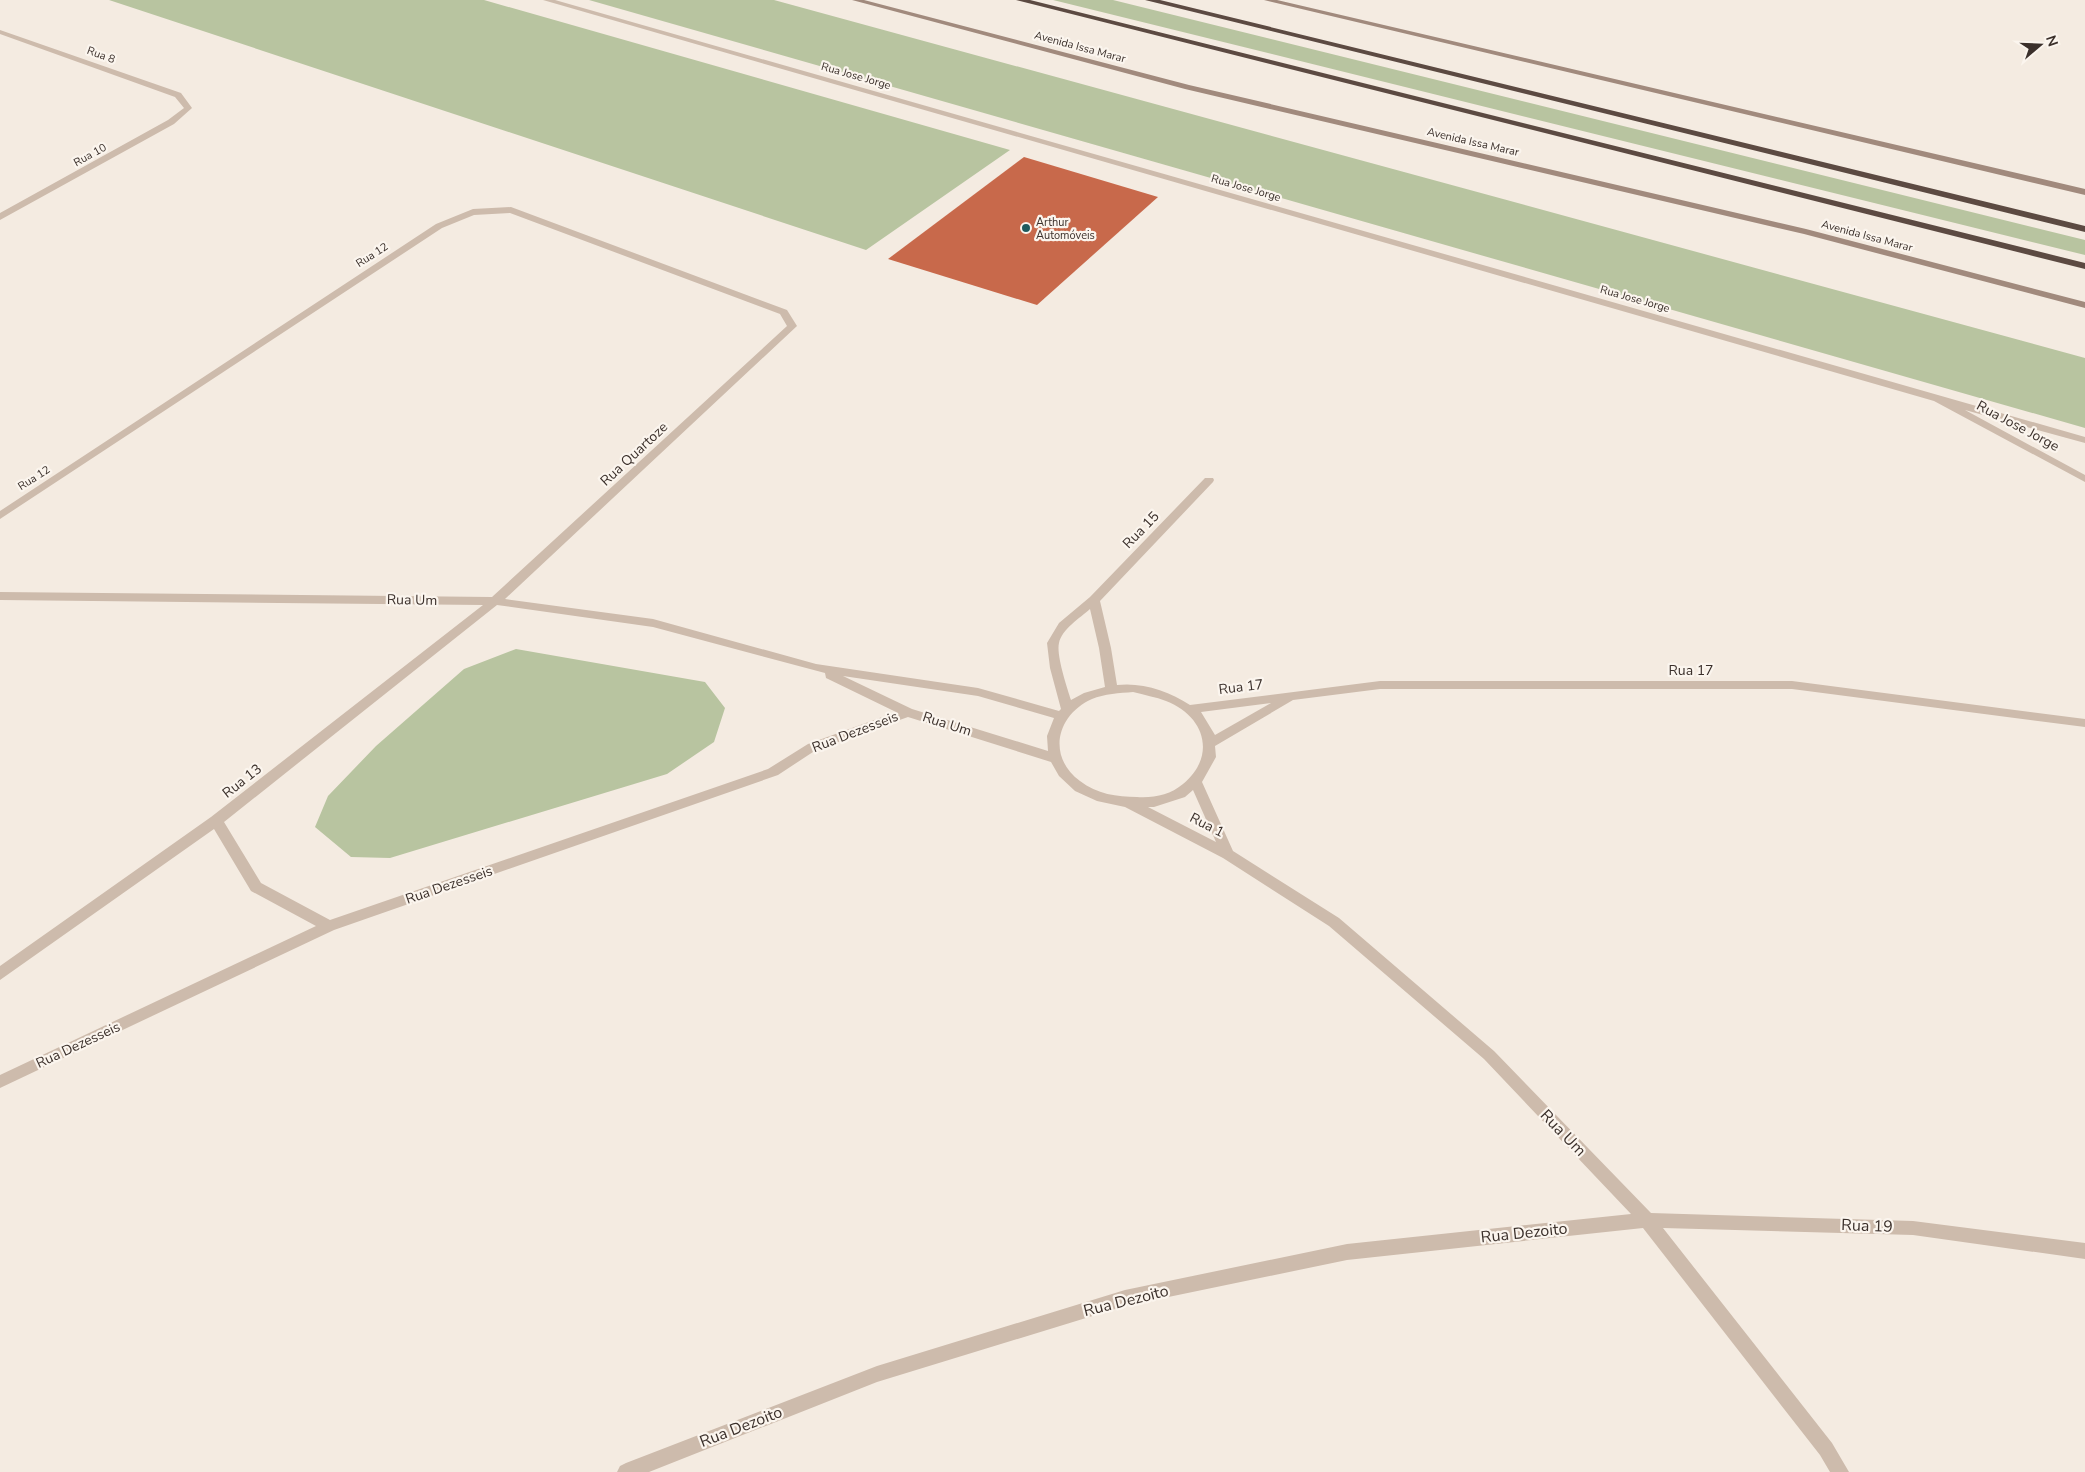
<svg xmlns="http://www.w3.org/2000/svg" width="2085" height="1472" viewBox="0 0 2085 1472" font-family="'Nunito Sans',sans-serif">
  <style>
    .green { fill: #b8c4a0 }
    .building { fill: #c8694b }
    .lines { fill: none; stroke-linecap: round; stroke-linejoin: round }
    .street { fill: #cdbbac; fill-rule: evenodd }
    .secondary { fill: #a18a7d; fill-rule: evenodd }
    .highway { fill: #5c4a42; fill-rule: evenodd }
    .poi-dot { fill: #1f5a5e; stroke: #fbf5ee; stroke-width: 2 }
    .labels { text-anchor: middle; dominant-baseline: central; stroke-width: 4.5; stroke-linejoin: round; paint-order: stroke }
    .far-street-label { font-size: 11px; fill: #3b302b; stroke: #fbf5ee }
    .far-poi-label { font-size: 11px; fill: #3b302b; stroke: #fbf5ee; text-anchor: start }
    .street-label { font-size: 14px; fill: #3b302b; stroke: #fbf5ee }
    .near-street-label { font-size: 16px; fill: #3b302b; stroke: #fbf5ee }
  </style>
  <rect width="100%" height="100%" fill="#f4ebe1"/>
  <path class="green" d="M109 0H484L1010 150 866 250Z
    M589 0H774L2085 358V428Z
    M1053 0H1113L2085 240V255Z
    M516 649 705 682 725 708 714 742 667 774 390 858 351 857 315 827 328 796 376 746 464 669Z"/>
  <path class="building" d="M1024 157 1158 197 1037 305 888 259Z"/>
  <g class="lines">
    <path class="street" d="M543 0H555L2085 437V443L1965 410 2085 475V482L1934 401Z
      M0 30 181 93 192 108 174 124 0 220V213L168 120 184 108 175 97 0 34Z
      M511 207 787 310 797 326 505 599 653 619 816 664 978 688 1059 711 1061 709 1050 668 1047 643 1059 623 1090 597 1205 478H1213L1214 480 1213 482 1100 601 1111 648 1117 685C1142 682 1169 691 1190 705L1380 681H1792L2085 719V727L1792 689H1380L1293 700 1215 746 1216 757 1202 782 1233 851 1339 918 1494 1051 1651 1213 1913 1221 2085 1243V1259L1913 1235 1663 1228 1832 1443 1849 1472H1830L1820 1455 1643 1228 1347 1260 1125 1306 877 1382 649 1472H617L620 1466 626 1463 877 1366 1125 1290 1347 1244 1631 1214 1484 1059 1329 926 1223 858 1125 807 1097 801 1075 791 1059 776 1051 762 908 717 816 750 778 775 334 930 0 1088V1075L316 926 251 891 214 829 0 980V966L211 817 483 605 0 600V592L492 597 787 326 780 314 510 213 474 215 442 228 0 519V511L436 224 473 209ZM497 605 653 627 825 673 826 678 896 712 808 744 768 769 330 920 261 883 224 822ZM1090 609 1099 648 1105 687 1084 693 1071 700C1067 687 1056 655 1059 643 1062 629 1080 618 1090 609ZM843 676 978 696 1054 718 1047 736 1048 751 912 709ZM1133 692C1144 695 1156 697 1166 701 1205 716 1217 756 1183 784 1170 795 1154 798 1137 797 1117 797 1097 794 1080 781 1047 757 1056 715 1092 699 1104 694 1120 693 1133 692ZM1271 703 1215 735 1201 712ZM1193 790 1216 842 1148 807H1154L1185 797Z"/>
    <path class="secondary" d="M852 0H864L1189 85 1806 229 2085 302V308L1804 234 1185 89Z
      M1264 0H1277L2085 189V195Z"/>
    <path class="highway" d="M1016 0H1030L2085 263V269Z
      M1145 0H1160L2085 226V232Z"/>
  </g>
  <circle class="poi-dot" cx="1026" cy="228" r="5"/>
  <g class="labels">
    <g class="far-street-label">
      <text transform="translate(1080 47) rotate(15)">Avenida Issa Marar</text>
      <text transform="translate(101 55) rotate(20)">Rua 8</text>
      <text transform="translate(856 76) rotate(16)">Rua Jose Jorge</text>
      <text transform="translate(1473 142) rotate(13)">Avenida Issa Marar</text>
      <text transform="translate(90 155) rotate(-29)">Rua 10</text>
      <text transform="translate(1246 188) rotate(16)">Rua Jose Jorge</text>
      <text transform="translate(1867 236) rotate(15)">Avenida Issa Marar</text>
      <text transform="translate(372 255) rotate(-33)">Rua 12</text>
      <text transform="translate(1635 299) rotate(16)">Rua Jose Jorge</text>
      <text transform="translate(34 478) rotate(-33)">Rua 12</text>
    </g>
    <g class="far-poi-label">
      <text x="1036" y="222">Arthur<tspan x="1036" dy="13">Automóveis</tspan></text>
    </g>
    <g class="street-label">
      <text transform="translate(2018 426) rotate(28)">Rua Jose Jorge</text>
      <text transform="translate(634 454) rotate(-43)">Rua Quartoze</text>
      <text transform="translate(1141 530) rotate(-46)">Rua 15</text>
      <text transform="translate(412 600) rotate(1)">Rua Um</text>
      <text x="1691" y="670">Rua 17</text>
      <text transform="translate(1241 687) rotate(-7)">Rua 17</text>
      <text transform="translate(947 724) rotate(18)">Rua Um</text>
      <text transform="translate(855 732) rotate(-21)">Rua Dezesseis</text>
      <text transform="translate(242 781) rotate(-38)">Rua 13</text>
      <text transform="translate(1207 825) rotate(27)">Rua 1</text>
      <text transform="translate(449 885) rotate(-19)">Rua Dezesseis</text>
      <text transform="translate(78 1045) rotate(-25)">Rua Dezesseis</text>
    </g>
    <g class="near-street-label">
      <text transform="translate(1563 1133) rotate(46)">Rua Um</text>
      <text transform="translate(1867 1226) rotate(2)">Rua 19</text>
      <text transform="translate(1524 1233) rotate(-6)">Rua Dezoito</text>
      <text transform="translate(1126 1301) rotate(-14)">Rua Dezoito</text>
      <text transform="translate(741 1427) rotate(-21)">Rua Dezoito</text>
    </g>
  </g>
  <g transform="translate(2040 45) rotate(71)" stroke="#fbf5ee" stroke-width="4" paint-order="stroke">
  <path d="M0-4L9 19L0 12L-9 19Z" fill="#3b302b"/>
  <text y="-8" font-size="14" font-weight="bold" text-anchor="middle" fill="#3b302b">N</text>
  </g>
</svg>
